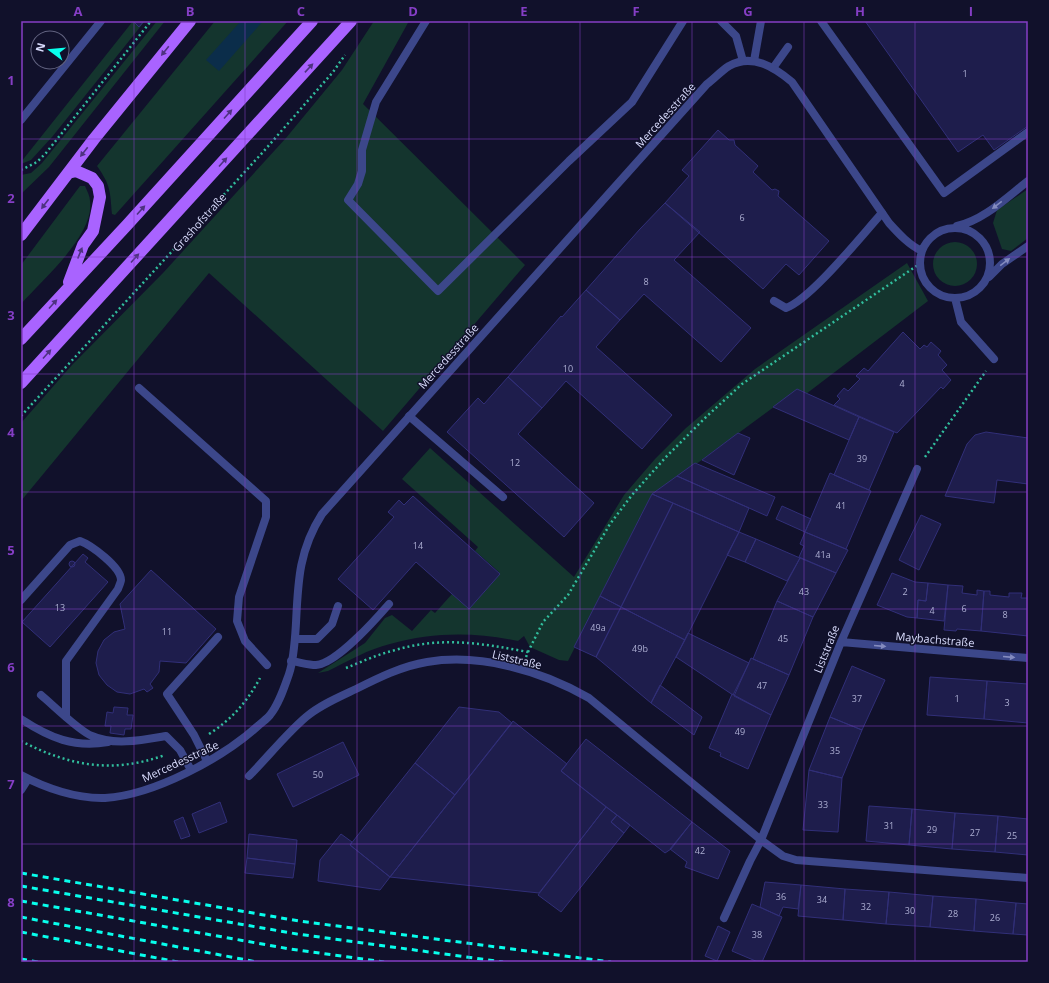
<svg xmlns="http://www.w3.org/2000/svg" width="1049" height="983" viewBox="0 0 1049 983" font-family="'Open Sans',sans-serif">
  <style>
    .green { fill: #14352e }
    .water { fill: #0b2d4a }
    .building { fill: #1e1d4c; stroke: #312f78 }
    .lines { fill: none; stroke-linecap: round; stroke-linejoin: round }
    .path { stroke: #31be9d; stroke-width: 2.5; stroke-dasharray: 2 3; stroke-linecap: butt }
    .lane { stroke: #3c478a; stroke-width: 8 }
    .street { stroke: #3c478a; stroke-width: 8 }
    .primary { stroke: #a963ff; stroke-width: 12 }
    .rail { stroke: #08feec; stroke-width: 3; stroke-dasharray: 6 5; stroke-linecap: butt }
    .oneway { fill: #4e3280 }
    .oneway2 { fill: #848bbf }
    .grid { fill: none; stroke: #853ec5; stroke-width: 1; stroke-opacity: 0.55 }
    .labels { text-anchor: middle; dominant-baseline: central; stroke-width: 3; stroke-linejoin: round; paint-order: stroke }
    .number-label { font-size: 9px; fill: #acaed2 }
    .street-label { font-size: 11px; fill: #dbdeff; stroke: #11112b }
    .neatline { fill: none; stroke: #853ec5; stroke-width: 1.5 }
    .grid-label { font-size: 13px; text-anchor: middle; font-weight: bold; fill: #853ec5 }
  </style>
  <rect width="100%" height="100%" fill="#11112b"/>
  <path class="green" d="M133 21H145L52 137 31 160 21 164V162Z
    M157 21H165L49 167 21 194V175L31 173 42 163Z
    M215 21H288L115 215 112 214C110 191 111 186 97 166Z
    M374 21H409L363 104 525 265 383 431 209 273 21 501V423L72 365 163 273 286 138 342 70Z
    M80 186H85C87 191 90 196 90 201 95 235 42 280 21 304V265Z
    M1028 189V238L1011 251 1002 249 993 223 997 210Z
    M933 264a22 22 0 1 1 44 0a22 22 0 1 1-44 0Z
    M907 263 928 301 806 394 797 390 702 460 652 494 568 661 559 660 530 647 524 636 518 641C474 632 434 632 390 644 369 649 348 661 328 671L318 673 365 643 385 618 392 615 412 631 431 610 435 613 452 594 468 607 499 572 475 551 478 547 402 479 430 448 574 577 624 495 655 459 686 428 755 369Z"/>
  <path class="water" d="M241 21H263L219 71 206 60Z"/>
  <path class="building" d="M133 21H144L139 27Z
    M865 21H1028V126L994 150 983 135 958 152Z
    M718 130 729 140H734L735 145 758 166 753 172 772 190 775 189 779 191 778 196 829 241 799 275 786 264 763 289 665 203 689 176 682 170Z
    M665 203 700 232 674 260 751 328 721 362 644 294 620 320 586 290 640 229Z
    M586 290 620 320 596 347 672 415 642 449 566 381 542 408 508 377 561 316 562 317Z
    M903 332 920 349 924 345 927 347 931 342 941 351 938 355 947 365 942 370 951 380 943 389 941 387 897 433 834 405 840 399 837 396 844 388 848 391 860 379 856 376 864 368 868 371Z
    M508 377 542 408 518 434 594 503 564 537 447 432 478 398 484 404Z
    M797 389 859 417 849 440 773 407Z
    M859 417 894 432 869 490 834 475Z
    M986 432 1028 438V484L997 480 994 503 945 496 967 444 975 435Z
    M738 433 750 438 734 475 702 460Z
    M695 463 775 497 767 516 677 476Z
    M830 473 871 491 846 549 805 532Z
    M677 476 749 508 739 532 652 494Z
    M652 494 673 503 621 607 600 596Z
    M413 496 500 574 469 609 416 562 373 610 338 579 394 517 388 512 399 500 404 505Z
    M673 503 739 532 685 640 621 607Z
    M782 506 811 519 805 532 776 519Z
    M921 515 941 524 919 570 899 560Z
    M739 532 756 539 745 562 727 555Z
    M805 532 848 550 836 573 799 557 804 546 800 544Z
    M756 539 800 558 787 581 745 562Z
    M83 554 88 558 85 562 108 582 50 647 22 622Z
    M800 558 836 573 813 617 777 601Z
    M69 564a3 3 0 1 1 6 0a3 3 0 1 1-6 0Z
    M151 570 216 629 186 663 160 661 159 672 150 684 153 688 147 692 144 689 130 694 117 692 107 685 99 675 96 663 98 651 104 640 114 632 125 629 120 604Z
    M892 573 915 582 928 583 926 601 918 600 917 618 907 617 877 605Z
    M928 583 948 585 944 621 917 618 918 600 926 601Z
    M948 585 963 586 962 593 977 595V590L984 591 981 631 957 629 956 631 944 630Z
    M984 591H990V595L1009 597V593H1022L1021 598H1028V636L981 631Z
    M600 596 621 607 596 657 574 647Z
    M777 601 813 617 789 675 753 659Z
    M621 607 685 640 651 703 596 657Z
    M688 633 749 663 733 695 676 657Z
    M751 658 789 675 771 715 734 696Z
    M852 666 885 680 862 730 830 717Z
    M930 677 987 681 984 719 927 715Z
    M987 681 1028 684V723L984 719Z
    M660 685 702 717 694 735 651 703Z
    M732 694 771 715 748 769 720 756 721 753 709 748Z
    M114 707 128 708 127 715H133L131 729H125L124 735 110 733 111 726H105L107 712 113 713Z
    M459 707 499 712 512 723 455 795 415 763Z
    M830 717 862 730 842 778 809 770Z
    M513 721 567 764 561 771 606 807 539 893 390 877Z
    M586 739 692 822 671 849 665 853 561 771Z
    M343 742 359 775 293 807 277 774Z
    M415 763 455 795 390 877 350 845Z
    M809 770 842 778 838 832 803 830Z
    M220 802 227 822 199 833 192 814Z
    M869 806 912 809 909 845 866 841Z
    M606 807 617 815 611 822 624 833 561 912 538 895Z
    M912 809 955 813 952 849 909 845Z
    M955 813 998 816 995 852 952 849Z
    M617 815 630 825 624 833 611 822Z
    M998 816 1028 819V855L995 852Z
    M183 817 190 836 181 839 174 821Z
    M692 822 730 851 718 879 685 867 687 862 670 849Z
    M249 834 297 840 295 864 247 858Z
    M341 834 352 842 350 845 390 877 380 890 318 881 320 860Z
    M247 858 295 864 293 878 245 873Z
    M765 882 801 885 798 909 783 907 779 916 760 907Z
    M801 885 845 889 843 920 798 916Z
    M845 889 889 892 886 924 843 920Z
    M889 892 933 896 930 927 886 924Z
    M933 896 976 899 974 931 930 927Z
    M976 899 1016 903 1013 934 974 931Z
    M1016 903 1028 904V935L1013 934Z
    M752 904 782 917 762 962H758L732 951Z
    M718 926 730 932 717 961 705 956Z"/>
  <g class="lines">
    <path class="path" d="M21 170 37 162 46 153 151 21
      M21 416 263 152 333 72 345 55
      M925 457 986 371
      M528 652 543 622 568 595 610 524 632 495 665 458 706 417 742 384 918 265
      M346 668C361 662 376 655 392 651 440 636 480 643 528 652L526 657
      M209 734C232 719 247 702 260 678
      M21 741C70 766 112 774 165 755"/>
    <path class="lane" d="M426 21 376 102 362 150V171L358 184 348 200 438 291 569 161 632 102 683 21
      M721 21 736 36 743 61
      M821 21 944 193 1028 132
      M754 61 761 21
      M773 68 788 47
      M21 120 101 21
      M774 301 786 308C811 299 862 235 882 213
      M139 388 266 501V517L239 597 237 621 245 641 267 665
      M409 416 503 497
      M21 600 70 545 80 541C91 545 121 567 121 580 121 582 119 586 118 589L66 661V716
      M295 639H317L332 624 338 606
      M291 661C299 662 308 665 316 665 336 664 376 619 389 604
      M41 695C53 705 79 731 92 736 114 746 143 740 166 736L180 750 191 770
      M21 719C50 738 74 748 108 742
      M207 761 194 735 167 694 218 637
      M21 790 28 779"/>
    <path class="street" d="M957 226C984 220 1006 198 1028 181
      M920 263a35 35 0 1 1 70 0a35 35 0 1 1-70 0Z
      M989 277 1002 264 1028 246
      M955 298 961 322 994 359
      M841 642 1028 658
      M21 775C45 788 77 799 105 798 154 795 223 758 259 725 262 722 267 719 270 715 279 704 284 688 289 674 294 659 295 639 296 623 298 581 299 550 322 514L707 84C714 79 721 71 729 66 752 53 774 67 792 82L889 223C899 234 909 245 922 251
      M249 776C268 757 285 735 306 717 320 705 339 697 356 689 378 678 402 666 427 662 481 653 542 671 589 698L761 840 783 856 796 860 1028 878
      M724 918 750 861 761 840 841 642 917 469"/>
    <path class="primary" d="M68 173 76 171 92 178 98 186 100 197 93 231 83 245 69 282
      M21 235 94 139 190 21
      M21 339 127 225 312 21
      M21 383 351 21"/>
    <path class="rail" d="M21 873 299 921 611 962
      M21 886 297 934 503 962
      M21 901 290 949 384 962
      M21 917 257 962
      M21 932 178 962
      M21 959 38 962"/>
  </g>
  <defs><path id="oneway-solid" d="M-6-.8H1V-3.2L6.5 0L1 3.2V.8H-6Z"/></defs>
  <g class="oneway">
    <use href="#oneway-solid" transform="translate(165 51) rotate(129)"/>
    <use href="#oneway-solid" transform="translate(309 68) rotate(-47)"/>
    <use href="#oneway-solid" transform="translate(228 114) rotate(-48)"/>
    <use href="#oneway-solid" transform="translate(84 152) rotate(128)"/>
    <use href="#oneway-solid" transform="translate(223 162) rotate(-48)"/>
    <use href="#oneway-solid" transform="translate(45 204) rotate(127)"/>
    <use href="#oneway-solid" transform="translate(141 210) rotate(-48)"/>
    <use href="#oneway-solid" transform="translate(80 253) rotate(-68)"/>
    <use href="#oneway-solid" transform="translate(135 258) rotate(-48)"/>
    <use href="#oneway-solid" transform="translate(53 304) rotate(-48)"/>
    <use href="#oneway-solid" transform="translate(47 354) rotate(-48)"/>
  </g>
  <g class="oneway2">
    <use href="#oneway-solid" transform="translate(997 205) rotate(143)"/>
    <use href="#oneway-solid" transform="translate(1005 262) rotate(-37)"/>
    <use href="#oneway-solid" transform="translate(880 646) rotate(5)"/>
    <use href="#oneway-solid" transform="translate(1009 657) rotate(5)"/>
  </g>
  <path class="grid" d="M134 21V962M245 21V962M357 21V962M469 21V962M580 21V962M692 21V962M804 21V962M915 21V962M21 139H1028M21 257H1028M21 374H1028M21 492H1028M21 609H1028M21 726H1028M21 844H1028"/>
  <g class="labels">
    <g class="number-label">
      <text x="965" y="73">1</text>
      <text x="742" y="217">6</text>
      <text x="646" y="281">8</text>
      <text x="568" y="368">10</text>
      <text x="902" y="383">4</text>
      <text x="862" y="458">39</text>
      <text x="515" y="462">12</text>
      <text x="841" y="505">41</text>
      <text x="418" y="545">14</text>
      <text x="823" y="554">41a</text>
      <text x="804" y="591">43</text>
      <text x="905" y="591">2</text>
      <text x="60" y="607">13</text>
      <text x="964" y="608">6</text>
      <text x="932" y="610">4</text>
      <text x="1005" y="614">8</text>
      <text x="598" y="627">49a</text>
      <text x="167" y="631">11</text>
      <text x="783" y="638">45</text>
      <text x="640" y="648">49b</text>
      <text x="762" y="685">47</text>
      <text x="857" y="698">37</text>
      <text x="957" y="698">1</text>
      <text x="1007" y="702">3</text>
      <text x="740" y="731">49</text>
      <text x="835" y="750">35</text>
      <text x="318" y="774">50</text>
      <text x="823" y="804">33</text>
      <text x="889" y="825">31</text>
      <text x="932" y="829">29</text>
      <text x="975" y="832">27</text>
      <text x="1012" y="835">25</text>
      <text x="700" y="850">42</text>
      <text x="781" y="896">36</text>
      <text x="822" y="899">34</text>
      <text x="866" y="906">32</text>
      <text x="910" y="910">30</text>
      <text x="953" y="913">28</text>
      <text x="995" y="917">26</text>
      <text x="757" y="934">38</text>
    </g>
    <g class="street-label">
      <text transform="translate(665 115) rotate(-48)">Mercedesstraße</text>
      <text transform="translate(199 222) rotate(-48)">Grashofstraße</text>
      <text transform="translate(448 356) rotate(-48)">Mercedesstraße</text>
      <text transform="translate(935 639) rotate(5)">Maybachstraße</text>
      <text transform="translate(826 649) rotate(-68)">Liststraße</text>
      <text transform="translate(517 659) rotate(13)">Liststraße</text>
      <text transform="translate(180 761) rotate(-25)">Mercedesstraße</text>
    </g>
  </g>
  <rect width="1049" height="983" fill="none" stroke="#11112b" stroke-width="44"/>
  <g transform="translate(50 50) rotate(286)"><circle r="19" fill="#11112b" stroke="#626380"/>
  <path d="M0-3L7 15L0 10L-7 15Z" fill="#08feec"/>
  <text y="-6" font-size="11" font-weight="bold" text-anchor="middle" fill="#dbdeff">N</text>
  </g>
  <rect x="22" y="22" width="1005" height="939" class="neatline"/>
  <g class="grid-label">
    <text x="78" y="16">A</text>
    <text x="190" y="16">B</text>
    <text x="301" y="16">C</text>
    <text x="413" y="16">D</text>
    <text x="524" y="16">E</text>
    <text x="636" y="16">F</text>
    <text x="748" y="16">G</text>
    <text x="860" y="16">H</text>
    <text x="971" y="16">I</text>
    <text x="11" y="85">1</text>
    <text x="11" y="203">2</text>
    <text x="11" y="320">3</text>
    <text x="11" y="437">4</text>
    <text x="11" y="555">5</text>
    <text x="11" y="672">6</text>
    <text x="11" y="789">7</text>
    <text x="11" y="907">8</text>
  </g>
</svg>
